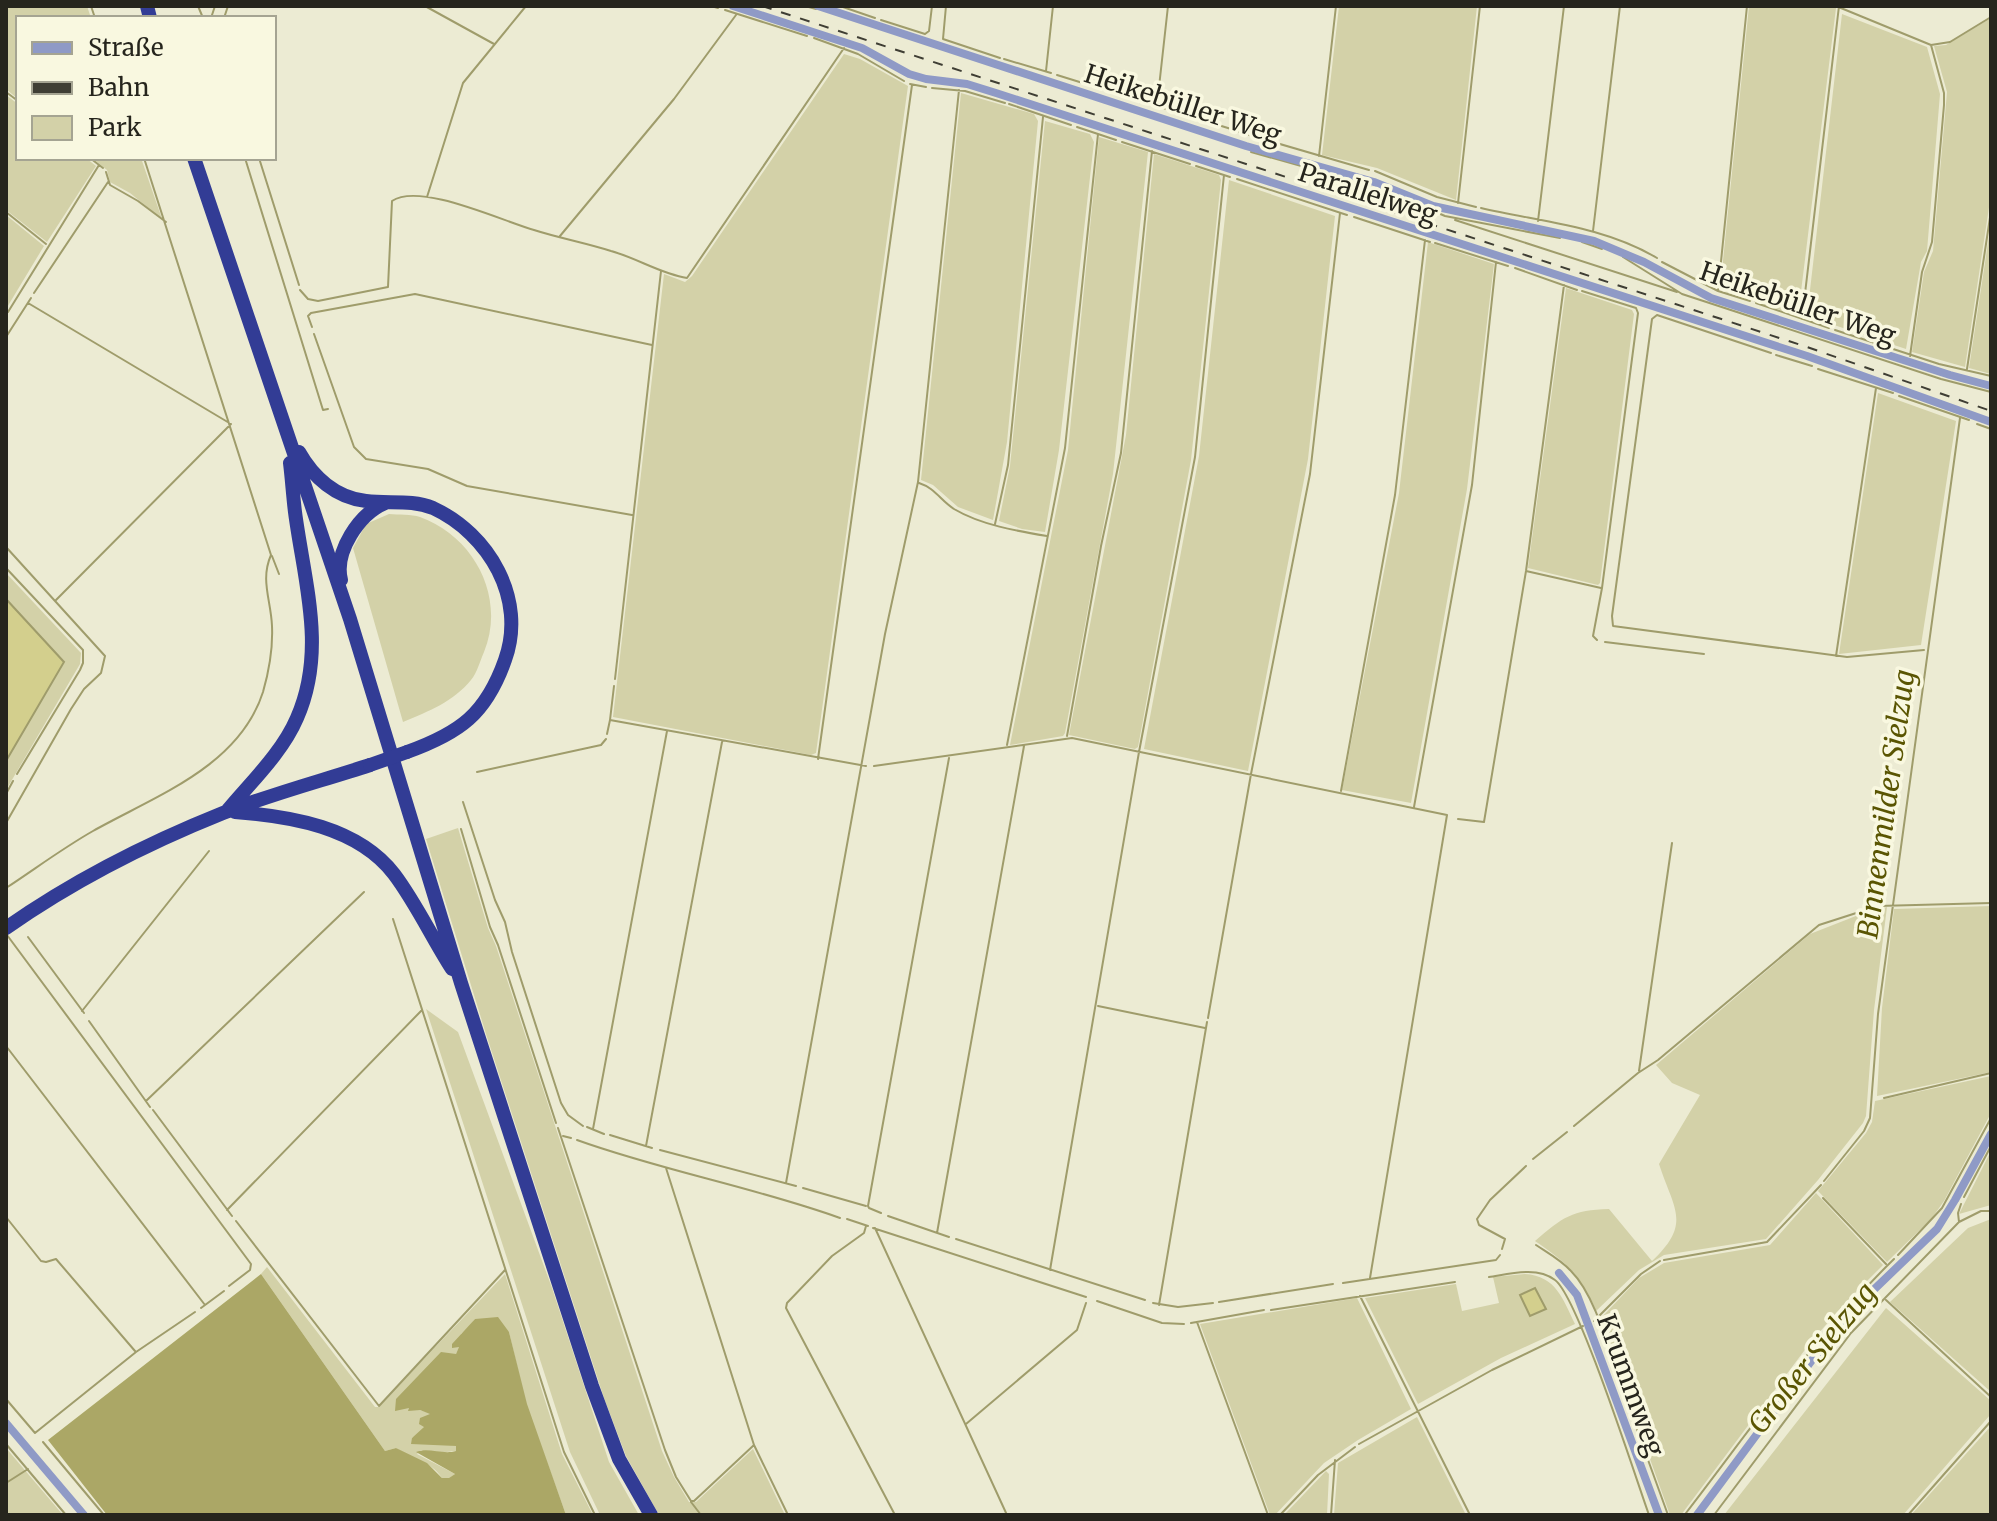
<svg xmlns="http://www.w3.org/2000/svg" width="1997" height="1521" viewBox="0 0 1997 1521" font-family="Merriweather,serif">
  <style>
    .green { fill: #d3d1a8 }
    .forest { fill: #aba766 }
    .water { fill: #d3cf8d; stroke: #9f9c6b; stroke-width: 2 }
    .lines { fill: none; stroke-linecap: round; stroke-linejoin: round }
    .stream { stroke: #9f9c6b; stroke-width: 2 }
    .street { stroke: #8f9ac6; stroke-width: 8 }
    .highway { stroke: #323c95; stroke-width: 14 }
    .rail { stroke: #3f3e34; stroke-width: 2; stroke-dasharray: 10 10; stroke-linecap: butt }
    .highway-bridge { stroke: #323c95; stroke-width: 14 }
    .labels { text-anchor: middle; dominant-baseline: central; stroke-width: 7; stroke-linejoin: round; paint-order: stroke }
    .street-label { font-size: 26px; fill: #26251d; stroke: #f9f8e0 }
    .water-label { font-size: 28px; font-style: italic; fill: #5a5502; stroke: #f9f8e0 }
  </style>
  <rect width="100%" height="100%" fill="#ecebd3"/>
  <path class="green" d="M6 6H87L91 18H18V99L6 89Z
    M1339 6H1477L1456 200 1377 168 1322 155Z
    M1749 6 1836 8 1798 316 1720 290Z
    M1842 14 1927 47 1940 94 1927 251 1921 262 1906 349 1807 316Z
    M1991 18V194L1965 367 1912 352 1924 272 1933 251 1947 92 1934 46 1946 45Z
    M844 54 860 59 908 86 816 753 811 755 613 717 664 274 685 282 692 276Z
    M961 93 1034 114 1038 121 1007 442 993 520 958 507 933 485 921 480Z
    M6 95 18 104V158H86L96 166 47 242 6 210Z
    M1045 121 1090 134 1094 142 1059 450 1045 532 1022 529 999 521 1010 466Z
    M1099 137 1148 152 1113 474 1065 733 1063 736 1010 745 1068 450Z
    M1154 154 1219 175 1221 180 1191 460 1138 747 1135 749 1069 735 1126 435Z
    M92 158H141L162 219 130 193 110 182 107 170Z
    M1229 180 1335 216 1308 459 1248 771 1144 749 1199 456Z
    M6 215 44 246 6 309Z
    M1991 223V374L1969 368Z
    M1428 242 1494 264 1467 489 1411 803 1342 790 1399 493Z
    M1566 288 1632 310 1634 314 1600 583 1598 585 1528 568Z
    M1878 393 1956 421 1921 645 1839 654Z
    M389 514C399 515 411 514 420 517 475 537 506 598 484 652 480 661 477 673 471 680 453 702 429 711 403 722L353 548 366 524Z
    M6 573 81 653 80 664 6 790V761L64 662 6 599Z
    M458 828 488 928 496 946 662 1451 674 1477 689 1502H696L753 1449 785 1515H659L626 1456 604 1398 486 1034 426 839Z
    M1991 906V1072L1877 1096 1882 1008 1894 909Z
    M1887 907 1874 1010 1866 1116 1863 1123 1818 1180 1766 1239 1664 1255 1639 1270 1596 1311C1582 1276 1566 1262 1535 1241 1563 1217 1572 1210 1609 1209L1652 1261C1692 1223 1674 1210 1659 1164L1700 1095 1672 1083 1656 1065 1810 934 1861 914Z
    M426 1009 458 1032 552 1288 609 1462 639 1515H600L570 1452Z
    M1991 1076V1113L1944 1201 1932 1218 1887 1262 1818 1191 1866 1133 1872 1122 1875 1101Z
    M1991 1151V1205L1959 1214Z
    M1816 1193 1883 1265 1846 1302 1810 1343 1681 1515H1670L1600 1319 1639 1278 1664 1263 1770 1245Z
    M1991 1219V1392L1890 1302 1968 1228Z
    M267 1267 375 1407H378L505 1274 562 1454 593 1515H566L526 1404 509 1332 475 1319 469 1327 461 1334 460 1346 456 1354H450L410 1407 433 1414 420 1433 412 1438 456 1446V1451L437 1453 421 1450 417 1454 455 1474 448 1479 442 1478C431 1461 412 1459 396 1448L385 1451 261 1274Z
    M1525 1274C1556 1276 1563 1299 1575 1324L1501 1358 1418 1404 1365 1298 1456 1284 1462 1311 1499 1303 1493 1277Z
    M1357 1298 1411 1409 1358 1440 1324 1463 1275 1515H1270L1200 1324Z
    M1886 1308 1991 1401 1990 1415 1903 1515H1724Z
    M1417 1417 1466 1515H1334L1338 1463Z
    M1991 1426V1515H1911Z
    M6 1448 63 1515H6Z
    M1326 1471 1329 1474 1327 1515H1284Z"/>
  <path class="forest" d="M261 1274 385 1451 396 1448 427 1463 442 1478H449L455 1474 416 1452C428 1447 443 1455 456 1451V1446L411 1444 412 1438 424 1427 419 1424 420 1418 430 1414 420 1410 408 1411 409 1408 395 1411 396 1399 441 1352 456 1354 459 1347 452 1348V1344L475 1319 498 1317 509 1332 527 1404 566 1515H107L48 1440Z"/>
  <path class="water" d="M6 599 64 662 6 761Z
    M1535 1288 1546 1309 1530 1316 1520 1295Z"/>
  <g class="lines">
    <path class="stream" d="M91 6 95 18
      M198 6 203 18
      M425 6 494 44
      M711 6 718 8
      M805 6 816 9
      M840 6 875 18
      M946 6 943 39 1000 58
      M1836 6 1931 45 1950 42 1991 17
      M725 10 807 36
      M211 18 215 6
      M224 18 228 6
      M881 20 925 34 929 31 932 6
      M814 38 858 54 904 81
      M1004 59 1051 73
      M1046 71 1053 6
      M1057 75 1244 133
      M910 84 926 87
      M932 88 965 91 1005 103
      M6 92 18 101
      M1009 104 1071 125
      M1157 105 1168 6
      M1077 127 1116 140
      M1249 135 1369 170
      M1122 142 1190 164
      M1251 152 1326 173
      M1319 156 1336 6
      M90 158 103 168
      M245 158 323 410 328 409
      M259 158 299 285
      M1196 166 1230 177
      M1375 171 1437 197 1476 207
      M106 172 110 185 138 201 166 222
      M1237 179 1347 215
      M1389 192 1445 216 1560 238
      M427 197 463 83 526 6
      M1458 203 1480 6
      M1481 208C1541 222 1603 226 1657 258
      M6 212 46 244
      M1354 217 1430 242
      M1455 220 1677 292
      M1538 221 1564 6
      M1593 231 1620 6
      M560 236 674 99 736 15
      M1582 242 1602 249
      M1435 243 1508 266
      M1623 257 1682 294 1941 379 1991 392
      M1662 262 1718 291 1750 301
      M1515 268 1577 290
      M300 290 308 299 318 301 388 287 392 201C420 182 502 221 534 230 559 238 586 243 611 251 637 258 661 274 687 278L844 48
      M1582 291 1636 308 1638 313 1602 588 1593 636 1597 640
      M1718 291 1747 6
      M34 293 108 182
      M28 303 231 424 56 600
      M1756 303 1829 328
      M8 312 99 165
      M1802 319 1839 6
      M312 327 308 316 311 313 415 294 652 345
      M1835 330 1939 364 1991 376
      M314 334 354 447 366 459 428 469 467 486 632 515
      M6 337 31 298
      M1771 353 1657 315 1652 319 1612 616 1613 626 1847 657 1924 650
      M1776 355 1812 366
      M1910 356 1922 272 1932 242 1944 105V93L1931 45
      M1818 369 1893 393
      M1967 369 1991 211
      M1899 396 1969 420
      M1977 424 1991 429
      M919 483C935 488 941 501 954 509 981 525 1017 531 1047 536
      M995 524 1008 465 1043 117
      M6 547 105 656 101 673 84 689 71 709 6 823
      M272 556 279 574
      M6 568 83 650V663L80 670 17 774
      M1526 571 1601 588
      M1605 642 1704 654
      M1836 656 1876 388
      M615 679 661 271
      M614 686 610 720 866 766
      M607 734 610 720
      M1067 736 1101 546 1121 453 1152 151
      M1007 745 1065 448 1098 134
      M818 759 912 85
      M874 766 1072 738 1447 815 1370 1278
      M477 772 601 745 606 739
      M1341 791 1395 495 1425 240
      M6 794 13 781
      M463 802 495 900 505 922 512 952 561 1103 568 1115 583 1126
      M1414 807 1472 485 1496 262
      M1458 819 1484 822 1526 571 1564 285
      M461 829 490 927 498 945 556 1123
      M6 888C35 869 63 848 93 831 155 796 239 767 263 692 269 671 273 648 272 626 271 600 260 580 271 555L144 158
      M393 919 564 1452 595 1515
      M7 935 251 1264 250 1270 229 1286
      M28 937 84 1013
      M1098 1006 1205 1028
      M82 1011 209 851
      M1208 1018 1251 774 1310 474 1340 213
      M89 1021 150 1107
      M6 1046 205 1305
      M1639 1071 1672 843
      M1884 1098 1991 1073
      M146 1101 364 892
      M153 1110 232 1216
      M1574 1126 1638 1073 1658 1060 1819 925 1878 906 1991 903
      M587 1127 604 1134
      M558 1128 665 1450 676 1477 691 1501H694L754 1445
      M593 1129 667 731
      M610 1135 652 1148
      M563 1136 571 1138
      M577 1140C663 1171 754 1187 840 1218
      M646 1146 722 742
      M660 1150 796 1186
      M1533 1159 1567 1132
      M666 1168 754 1445 788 1515
      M1824 1181 1864 1131 1870 1118 1878 1014 1960 418
      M786 1183 885 634 918 482 959 90
      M803 1188 866 1206
      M1964 1197 1991 1146
      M1823 1198 1886 1264
      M227 1210 422 1010
      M881 1213 869 1208 868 1206 949 758
      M888 1216 949 1237
      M6 1217 41 1261 46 1262 56 1259 135 1351
      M847 1219 868 1226
      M236 1221 379 1406 505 1270
      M1959 1222 1958 1213 1961 1204
      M866 1226 864 1233 832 1256 787 1303 786 1308 895 1515
      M873 1228 1086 1297
      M875 1228 1007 1515
      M937 1233 1024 746
      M956 1239 1145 1300
      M1536 1245C1548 1253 1561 1260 1571 1271 1596 1296 1609 1351 1621 1385
      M1502 1249 1505 1239 1479 1225 1477 1219 1490 1200 1526 1166
      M1898 1255 1942 1208 1991 1118
      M1664 1260 1767 1242 1821 1185
      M1050 1270 1139 752 1195 457 1224 175
      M1489 1277C1509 1274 1537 1266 1555 1280 1578 1297 1635 1476 1649 1515
      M1343 1283 1496 1260 1500 1255
      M1360 1296 1470 1515
      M1886 1300 1991 1397
      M1097 1301 1162 1323 1184 1324
      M1219 1302 1333 1284
      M1153 1303 1178 1307 1213 1303
      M1159 1305 1207 1022
      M201 1308 224 1291
      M1271 1310 1455 1282
      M1594 1321 1641 1274 1660 1261
      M1197 1322 1268 1515
      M1191 1323 1264 1310
      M1623 1391 1668 1515
      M6 1399 35 1433 136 1352 195 1312
      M966 1424 1077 1330 1086 1303
      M43 1442 104 1515
      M6 1444 66 1515
      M1359 1444 1492 1370 1583 1326
      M6 1483 28 1469
      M691 1502 701 1515
      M1686 1513C1753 1426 1815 1336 1894 1259
      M1280 1515 1318 1475 1355 1447
      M1331 1515 1335 1460
      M1714 1515 1851 1333 1959 1222 1981 1211H1991
      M1908 1515 1991 1421"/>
    <path class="street" d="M733 6 862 48 909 74 926 79 967 84 996 93 1807 356 1991 422
      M818 6 1246 146 1374 182 1433 206 1594 241 1644 262 1711 298 1950 375 1991 386
      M1559 1273 1577 1295 1659 1515
      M6 1423 84 1515
      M1697 1515 1812 1360 1862 1301 1937 1229 1955 1200 1991 1134"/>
    <path class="highway" d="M147 6 150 18
      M194 158 350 619 461 983 592 1386 619 1459 651 1515
      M299 452C313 477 336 498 366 501 389 504 411 499 433 508 489 534 527 599 505 660 486 714 460 733 407 752
      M341 580C334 552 359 514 385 503
      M227 811C251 782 282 753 297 718 327 650 304 581 295 512 293 496 292 479 290 463
      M235 812C290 816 358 827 394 874 416 903 432 938 452 969
      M6 928C73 881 148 843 223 813 271 794 321 781 370 765"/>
    <path class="rail" d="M762 6 1807 347 1991 411"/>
    <path class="highway-bridge" d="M370 765 407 752"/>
  </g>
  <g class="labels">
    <g class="street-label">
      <text transform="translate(1183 104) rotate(18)">Heikebüller Weg</text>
      <text transform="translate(1368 193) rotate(18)">Parallelweg</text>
      <text transform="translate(1798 303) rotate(19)">Heikebüller Weg</text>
      <text transform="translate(1631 1385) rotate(70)">Krummweg</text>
    </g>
    <g class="water-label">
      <text transform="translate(1886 804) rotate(-82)">Binnenmilder Sielzug</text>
      <text transform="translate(1812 1358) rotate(-51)">Großer Sielzug</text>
    </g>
  </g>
  <rect width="1997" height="1521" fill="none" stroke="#26251d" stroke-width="16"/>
  <rect x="16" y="16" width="260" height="144" fill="#f9f8e0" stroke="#a5a492" stroke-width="2"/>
  <rect x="32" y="42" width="40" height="12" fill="#8f9ac6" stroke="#a5a492" stroke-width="2"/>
  <text x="88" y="56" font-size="24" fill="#26251d">Straße</text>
  <rect x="32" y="82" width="40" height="12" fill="#3f3e34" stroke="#a5a492" stroke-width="2"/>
  <text x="88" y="96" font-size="24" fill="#26251d">Bahn</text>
  <rect x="32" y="116" width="40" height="24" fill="#d3d1a8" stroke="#a5a492" stroke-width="2"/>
  <text x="88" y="136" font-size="24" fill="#26251d">Park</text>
</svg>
